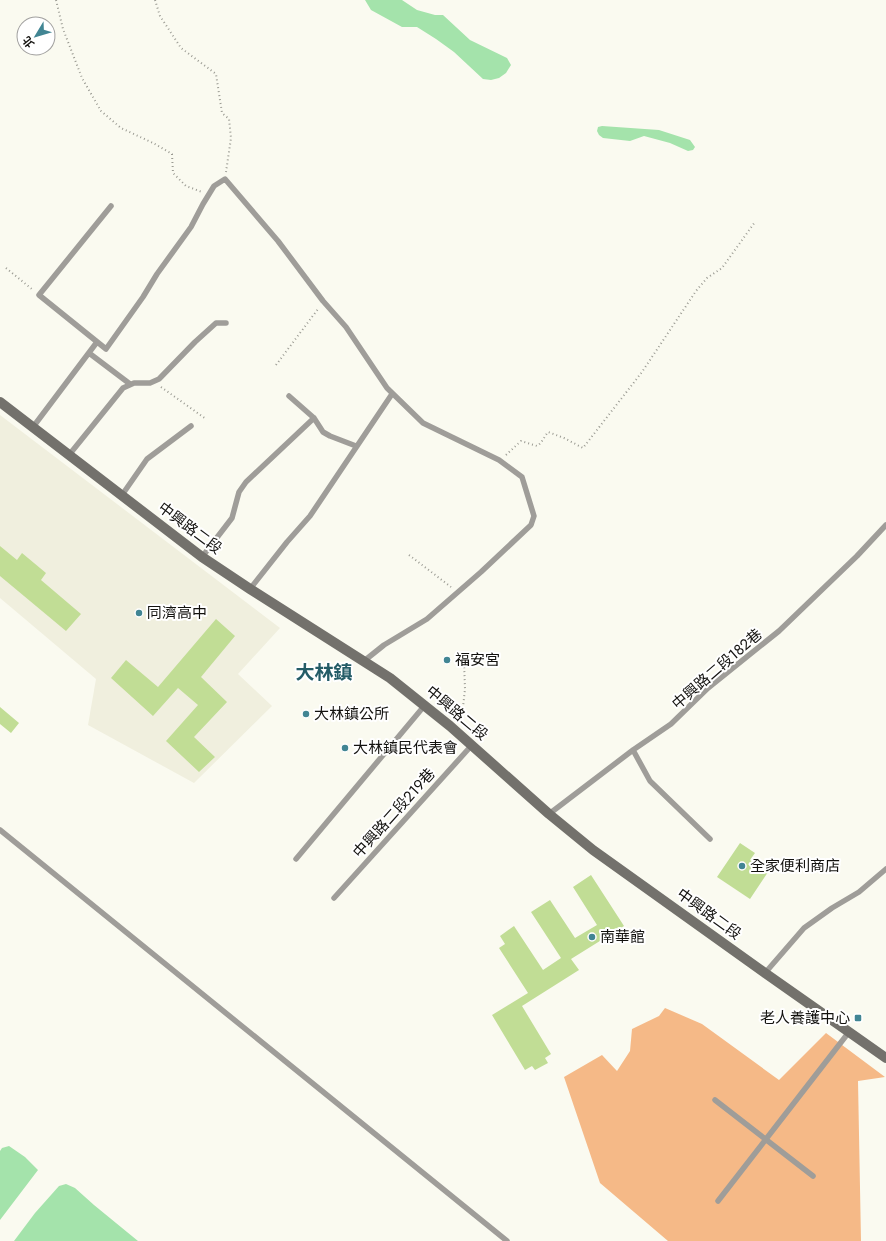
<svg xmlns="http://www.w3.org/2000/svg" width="886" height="1241" viewBox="0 0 886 1241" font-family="Jost,'Noto Sans TC',sans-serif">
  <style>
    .built { fill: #f0efde }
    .green { fill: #f5b987 }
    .water { fill: #a4e3ab }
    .building { fill: #c1dd95 }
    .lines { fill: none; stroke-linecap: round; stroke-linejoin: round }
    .path { stroke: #9b9b93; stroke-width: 2; stroke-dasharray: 1 3; stroke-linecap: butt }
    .service { stroke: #9f9d99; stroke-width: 5.5 }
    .secondary { stroke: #73716c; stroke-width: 10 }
    .poi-dot { fill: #418593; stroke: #fff; stroke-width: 1.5 }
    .labels { text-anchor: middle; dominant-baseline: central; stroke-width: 4; stroke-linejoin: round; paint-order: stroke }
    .street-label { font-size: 15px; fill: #13120f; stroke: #fff }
    .poi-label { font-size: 15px; fill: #13120f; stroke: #fff; text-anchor: start }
    .district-label { font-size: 19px; font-weight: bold; fill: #245c67; stroke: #fff }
  </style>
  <rect width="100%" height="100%" fill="#fafaf0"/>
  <path class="built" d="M0 415 280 628 238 674 272 706 194 783 88 725 96 679 0 598Z"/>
  <path class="green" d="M665 1008 702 1024 779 1080 826 1033 885 1077 858 1081 861 1241H668L600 1183 564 1077 602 1055 617 1071 630 1051 632 1029 659 1016Z"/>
  <path class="water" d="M365 0H402L417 10 435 15H443L470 40 507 58 511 65 506 73 499 78 491 80 483 79 454 52 436 39 417 27H402L371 10Z
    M602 126 659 130 690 140 695 147 693 150 688 151 670 143 644 136 630 141 603 138 599 135 597 131 598 127Z
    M9 1146 25 1157 38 1170 0 1220V1151L2 1148Z
    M66 1184 75 1188 94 1205 138 1241H14L35 1213 59 1186Z"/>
  <path class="building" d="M0 546 17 560 22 553 46 573 41 580 81 614 66 631 0 576Z
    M216 619 235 636 201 677 227 702 194 737 215 757 199 772 166 741 198 705 178 688 153 716 111 678 126 660 158 687Z
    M0 707 19 723 11 733 0 724Z
    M740 843 755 853 750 860 768 872 750 899 717 877Z
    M591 875 624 926 571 959 579 970 522 1006 551 1054 545 1058 548 1063 535 1070 532 1066 525 1070 492 1015 528 993 499 948 505 944 500 936 514 926 543 970 561 958 531 912 550 900 575 938 597 925 573 887Z"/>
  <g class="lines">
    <path class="path" d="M56 0 63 29 82 78 101 111 121 128 153 143 172 154 173 173 186 186 202 192
      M155 0 160 16 181 48 216 74 222 113 229 119 231 138 226 172
      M6 268 33 290
      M276 365 318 309
      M161 387 206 419
      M506 455 521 441 537 446C542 443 544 437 548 432L564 438 583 448 642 372 696 291 707 278 722 268 755 222
      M409 555 451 587
      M456 718 463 707 465 689 464 662"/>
    <path class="service" d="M111 206 39 295 106 349 143 297 157 274 191 227 203 204 214 186 225 179 278 241 323 301 346 327 387 388 423 423 499 460 522 477 534 516 531 525 481 572 427 619 384 645 364 661
      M89 353 130 384
      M314 418 323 432 330 436 356 446
      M33 427 97 342
      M69 455 123 388 134 383H150L159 379 195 342 216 323H226
      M122 495 147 459 191 426
      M202 557 232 518 239 492 246 482 314 418 289 396
      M250 589 287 542 310 516 392 394
      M633 750 650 781 710 839
      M549 814 633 750 671 724 708 688 779 631 857 556 886 525
      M0 830 507 1241
      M296 859 425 705
      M334 898 472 745
      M765 973 804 928 832 908 859 892 886 869
      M715 1100 813 1176
      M718 1201 849 1032"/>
    <path class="secondary" d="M0 402 202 557 250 589 390 678 450 726 549 814 593 850 765 973 886 1058"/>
  </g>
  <g class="poi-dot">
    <circle cx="139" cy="613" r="4"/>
    <circle cx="447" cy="660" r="4"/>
    <circle cx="306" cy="714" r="4"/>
    <circle cx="345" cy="748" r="4"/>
    <circle cx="742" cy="866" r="4"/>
    <circle cx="592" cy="937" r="4"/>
    <rect x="854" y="1014" width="8" height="8" rx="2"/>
  </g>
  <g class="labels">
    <g class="street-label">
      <text transform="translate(190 528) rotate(37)">中興路二段</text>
      <text transform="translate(717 669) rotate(-41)">中興路二段182巷</text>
      <text transform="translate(457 713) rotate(40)">中興路二段</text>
      <text transform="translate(394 813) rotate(-48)">中興路二段219巷</text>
      <text transform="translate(709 914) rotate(36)">中興路二段</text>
    </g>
    <g class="poi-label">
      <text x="147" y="613">同濟高中</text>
      <text x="455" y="660">福安宮</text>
      <text x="314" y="714">大林鎮公所</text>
      <text x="353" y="748">大林鎮民代表會</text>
      <text x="750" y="866">全家便利商店</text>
      <text x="600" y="937">南華館</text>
      <text x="850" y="1018" text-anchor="end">老人養護中心</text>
    </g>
    <g class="district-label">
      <text x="324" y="672">大林鎮</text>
    </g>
  </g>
  <g transform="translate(36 36) rotate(232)"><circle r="19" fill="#ffffff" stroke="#a1a09f"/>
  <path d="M0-3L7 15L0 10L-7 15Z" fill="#418593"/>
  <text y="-6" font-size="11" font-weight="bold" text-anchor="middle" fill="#13120f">北</text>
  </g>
</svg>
